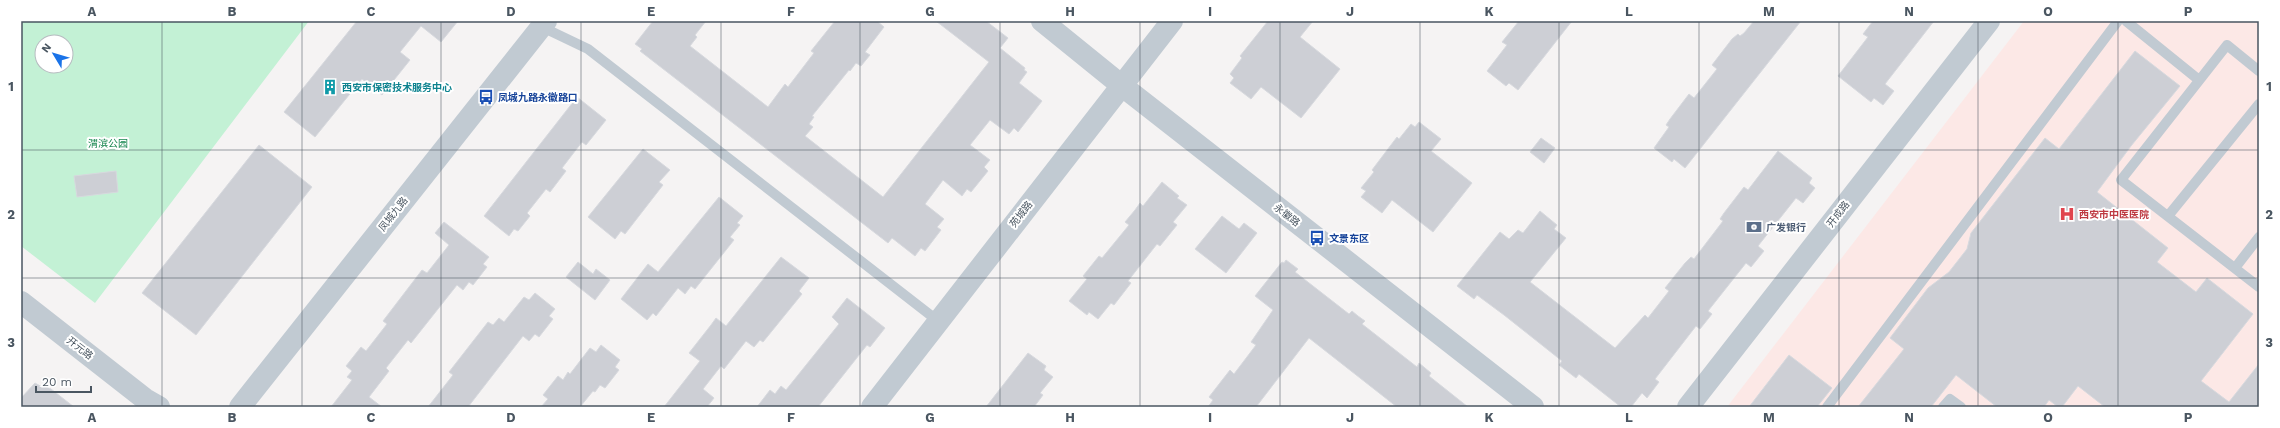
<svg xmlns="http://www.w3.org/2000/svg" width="2280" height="428" viewBox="0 0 2280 428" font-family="'Work Sans','Noto Sans SC',sans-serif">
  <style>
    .medical { fill: #fce8e6 }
    .green { fill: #c3f1d5; fill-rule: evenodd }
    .building { fill: #cdcfd5; stroke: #d7d9de }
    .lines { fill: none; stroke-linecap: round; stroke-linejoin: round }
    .service { stroke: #c1cad2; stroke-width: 10 }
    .tertiary { stroke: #c1cad2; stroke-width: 22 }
    .grid { fill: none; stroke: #4a5661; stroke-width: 1; stroke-opacity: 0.55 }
    .labels { text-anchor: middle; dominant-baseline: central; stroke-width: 4; stroke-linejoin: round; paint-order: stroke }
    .culture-label { font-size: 10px; font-weight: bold; fill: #0d838f; stroke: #fff; text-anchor: start }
    .transit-label { font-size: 10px; font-weight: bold; fill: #164399; stroke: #fff; text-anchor: start }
    .park-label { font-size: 10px; fill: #17864f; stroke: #fff }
    .street-label { font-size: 10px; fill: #4a5661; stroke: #fff }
    .health-label { font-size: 10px; font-weight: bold; fill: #be3a42; stroke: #fff; text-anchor: start }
    .service-label { font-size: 10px; font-weight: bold; fill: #4e5e75; stroke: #fff; text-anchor: start }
    .neatline { fill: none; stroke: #4a5661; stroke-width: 1.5 }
    .grid-label { font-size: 13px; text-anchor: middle; font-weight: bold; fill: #4a5661 }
  </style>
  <rect width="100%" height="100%" fill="#f5f3f3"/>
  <path class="medical" d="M2024 21H2259V407H1727Z"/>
  <path class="green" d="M21 21H309L95 303 21 246ZM42 42H66V66H42Z"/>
  <path class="building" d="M357 21H458L441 42 421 26 400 52 410 60 382 95 362 79 315 137 284 112Z
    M653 21H706L695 35 697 37 690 46 768 107 785 84 788 87 814 53 811 51 835 21H877L884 27 865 52 870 55 861 66 856 63 850 71 849 70 812 116 814 117 809 124 813 127 805 136 883 197 989 62 936 21H986L1008 38 1000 48 1025 68 1024 70 1027 72 1019 83 1042 101 1018 132 1014 128 1009 134 990 120 970 145 990 160 984 167 988 171 971 192 967 189 962 196 943 180 925 204 944 219 937 227 941 230 925 251 921 248 915 256 892 238 888 243 640 51 642 49 635 44Z
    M1268 21H1313L1300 37 1340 69 1301 118 1261 87 1251 99 1230 83 1234 78 1230 74 1242 58 1240 56Z
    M1519 21H1572L1518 90 1509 83 1506 86 1487 71 1507 45 1502 42Z
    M1754 21H1801L1685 168 1674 159 1672 162 1654 148 1669 127 1666 125 1670 119 1689 94 1694 98 1717 69 1712 65 1732 39 1738 34 1740 36 1744 33Z
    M1873 21H1934L1885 84 1894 91 1883 105 1874 98 1871 102 1838 76 1868 37 1863 34Z
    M2135 51 2180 86 2131 146 2097 192 2168 248 2157 262 2196 292 2207 278 2253 314 2201 381 2229 402 2259 364V407H2105L2078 386 2062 407H2058L2049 400 2044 407H1997L1956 375 1931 407H1858L1904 349 1890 338 1928 288 1949 272 1967 249 1971 233 2045 138 2059 149Z
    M577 97 606 120 586 145 582 142 562 168 566 171 550 192 546 189 527 213 530 216 518 231 514 229 509 236 484 216Z
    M1419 122 1441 139 1431 151 1472 183 1433 232 1392 200 1382 213 1361 197 1366 191 1361 188 1374 172 1372 170 1397 137 1399 139 1411 124 1415 127Z
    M1541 138 1555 148 1544 163 1530 152Z
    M259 145 312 187 196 335 142 293Z
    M643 149 670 170 659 182 663 185 625 234 621 231 615 239 588 217Z
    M1778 151 1812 178 1809 183 1815 188 1803 203 1796 198 1758 246 1764 251 1751 267 1746 263 1708 311 1712 314 1700 329 1696 326 1655 379 1659 382 1647 398 1642 393 1631 407H1621L1579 374 1576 378 1559 365 1562 361 1504 315 1477 295 1474 299 1457 286 1500 232 1509 239 1518 230 1523 233 1540 211 1557 225 1554 229 1566 238 1530 282 1615 348 1645 315 1648 318 1669 291 1665 288 1685 263 1691 257 1694 259 1723 221 1720 219 1724 213 1744 187 1748 190Z
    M116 171 118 192 77 197 74 176Z
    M1162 182 1179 196 1177 198 1187 205 1173 222 1177 225 1160 246 1157 244 1128 281 1131 283 1114 305 1111 303 1098 319 1089 312 1087 315 1069 301 1087 279 1083 276 1099 256 1102 258 1129 225 1125 222 1135 210 1140 203 1143 206Z
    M719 197 743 216 737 223 740 225 730 237 734 240 695 289 691 286 685 294 678 288 656 316 653 313 647 320 621 299 648 264 658 272Z
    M1222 216 1239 229 1244 223 1257 233 1226 273 1195 249Z
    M444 222 489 257 483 264 487 267 473 285 469 282 463 290 457 285 411 343 408 340 386 368 389 371 369 397 382 407H331L352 380 347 377 352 371 346 366 361 347 366 351 387 324 383 321 422 270 427 273 449 245 435 233Z
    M781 257 809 278 799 291 802 294 763 342 760 340 754 347 746 341 724 369 721 366 703 389 714 398 707 407H664L700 361 689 353 711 325 716 318 726 326Z
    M1286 260 1298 269 1295 272 1349 314 1352 311 1358 316 1365 321 1362 324 1417 367 1419 363 1431 373 1429 376 1468 407H1397L1309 338 1256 407H1208L1213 400 1209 397 1230 370 1234 374 1256 345 1251 342 1273 310 1255 296 1282 262 1284 263Z
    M578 262 593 274 596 269 610 280 595 300 566 277Z
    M535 293 555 309 549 316 553 319 539 337 535 334 529 341 523 336 468 407H428L453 375 449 372 488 322 493 325 499 318 504 322 524 297 529 300Z
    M847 298 885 328 870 347 867 345 818 407H757L770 390 775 394 781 386 786 390 839 324 832 317Z
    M601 345 620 360 615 367 619 370 605 388 600 385 595 392 593 391 580 407H541L548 399 543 395 558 376 563 380 568 372 570 374 590 348 596 352Z
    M1028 353 1046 366 1044 370 1053 377 1040 393 1043 395 1034 407H986Z
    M1789 355 1832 388 1817 407H1749Z
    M35 383 42 387 43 385 51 389 74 407H21V398Z"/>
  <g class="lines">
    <path class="service" d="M2126 21 2199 80
      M542 27 588 49 938 321
      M2259 71 2227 45 2121 180 2259 287
      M2168 216 2259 104
      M2235 268 2259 237
      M1827 407 2118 21
      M1943 407 1950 399 1961 407"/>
    <path class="tertiary" d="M1042 21 1121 85 1533 407
      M21 302 145 399 159 407
      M240 407 546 21
      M872 407 1172 21
      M1688 407 1989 21"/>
  </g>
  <path class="grid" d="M162 21V407M302 21V407M441 21V407M581 21V407M721 21V407M860 21V407M1000 21V407M1140 21V407M1280 21V407M1420 21V407M1559 21V407M1699 21V407M1839 21V407M1978 21V407M2118 21V407M21 150H2259M21 278H2259"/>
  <defs>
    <symbol id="building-bare" viewBox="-9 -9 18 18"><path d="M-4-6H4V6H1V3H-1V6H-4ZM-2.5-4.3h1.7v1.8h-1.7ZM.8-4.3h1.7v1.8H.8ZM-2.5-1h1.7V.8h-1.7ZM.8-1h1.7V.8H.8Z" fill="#0f9aa8" stroke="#fff" stroke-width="2.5" paint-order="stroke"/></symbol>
    <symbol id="bus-bare" viewBox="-9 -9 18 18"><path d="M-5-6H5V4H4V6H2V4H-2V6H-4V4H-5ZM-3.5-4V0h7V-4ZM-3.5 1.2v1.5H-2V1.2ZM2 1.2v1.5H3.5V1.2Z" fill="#1a4fb4" stroke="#fff" stroke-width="2.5" paint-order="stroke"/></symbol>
    <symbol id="hospital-bare" viewBox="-9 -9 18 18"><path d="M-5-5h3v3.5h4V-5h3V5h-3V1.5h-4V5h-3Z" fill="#e0444e" stroke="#fff" stroke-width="2.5" paint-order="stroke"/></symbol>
    <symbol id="bank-bare" viewBox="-9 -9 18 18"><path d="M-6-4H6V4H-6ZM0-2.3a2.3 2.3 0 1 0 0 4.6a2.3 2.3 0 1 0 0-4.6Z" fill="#5c6f8a" stroke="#fff" stroke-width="2.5" paint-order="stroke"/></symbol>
  </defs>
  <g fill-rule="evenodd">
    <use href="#building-bare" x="319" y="76" width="22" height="22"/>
    <use href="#bus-bare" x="475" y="86" width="22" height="22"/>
    <use href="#hospital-bare" x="2056" y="203" width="22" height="22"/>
    <use href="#bank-bare" x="1743" y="216" width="22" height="22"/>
    <use href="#bus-bare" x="1306" y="227" width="22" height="22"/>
  </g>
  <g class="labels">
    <g class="culture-label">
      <text x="342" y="87">西安市保密技术服务中心</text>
    </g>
    <g class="transit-label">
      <text x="498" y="97">凤城九路永徽路口</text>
      <text x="1329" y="238">文景东区</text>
    </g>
    <g class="park-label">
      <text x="108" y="143">渭滨公园</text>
    </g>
    <g class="street-label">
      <text transform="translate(393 214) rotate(-52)">凤城九路</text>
      <text transform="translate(1021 214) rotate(-52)">苑城路</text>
      <text transform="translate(1838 214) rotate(-52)">开成路</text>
      <text transform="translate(1287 215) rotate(38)">永徽路</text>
      <text transform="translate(80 348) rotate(38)">开元路</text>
    </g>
    <g class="health-label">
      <text x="2079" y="214">西安市中医医院</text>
    </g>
    <g class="service-label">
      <text x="1766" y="227">广发银行</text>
    </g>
  </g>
  <rect width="2280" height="428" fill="none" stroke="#ffffff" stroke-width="44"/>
  <g transform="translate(54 54) rotate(308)"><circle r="19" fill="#ffffff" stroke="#b7bbc0"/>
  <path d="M0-3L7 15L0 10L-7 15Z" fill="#1a73e8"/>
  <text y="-6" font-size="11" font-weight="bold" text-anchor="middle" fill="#4a5661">N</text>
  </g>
  <path d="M36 386v6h55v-6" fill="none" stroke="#4a5661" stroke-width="2"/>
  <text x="42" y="386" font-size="12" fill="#4a5661" stroke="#ffffff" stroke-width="3" paint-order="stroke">20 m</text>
  <rect x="22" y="22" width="2236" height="384" class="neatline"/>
  <g class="grid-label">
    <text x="92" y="16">A</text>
    <text x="232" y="16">B</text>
    <text x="371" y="16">C</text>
    <text x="511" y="16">D</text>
    <text x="651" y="16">E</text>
    <text x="791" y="16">F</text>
    <text x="930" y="16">G</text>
    <text x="1070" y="16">H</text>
    <text x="1210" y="16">I</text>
    <text x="1350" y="16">J</text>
    <text x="1489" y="16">K</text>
    <text x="1629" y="16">L</text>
    <text x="1769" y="16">M</text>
    <text x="1909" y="16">N</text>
    <text x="2048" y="16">O</text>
    <text x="2188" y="16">P</text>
    <text x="11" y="91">1</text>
    <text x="2269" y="91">1</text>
    <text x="11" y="219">2</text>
    <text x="2269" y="219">2</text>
    <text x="11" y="347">3</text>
    <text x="2269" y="347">3</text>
    <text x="92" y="422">A</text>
    <text x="232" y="422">B</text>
    <text x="371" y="422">C</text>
    <text x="511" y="422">D</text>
    <text x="651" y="422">E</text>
    <text x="791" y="422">F</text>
    <text x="930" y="422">G</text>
    <text x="1070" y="422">H</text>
    <text x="1210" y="422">I</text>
    <text x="1350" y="422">J</text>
    <text x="1489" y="422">K</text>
    <text x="1629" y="422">L</text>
    <text x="1769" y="422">M</text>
    <text x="1909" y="422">N</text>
    <text x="2048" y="422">O</text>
    <text x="2188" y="422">P</text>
  </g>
</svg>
